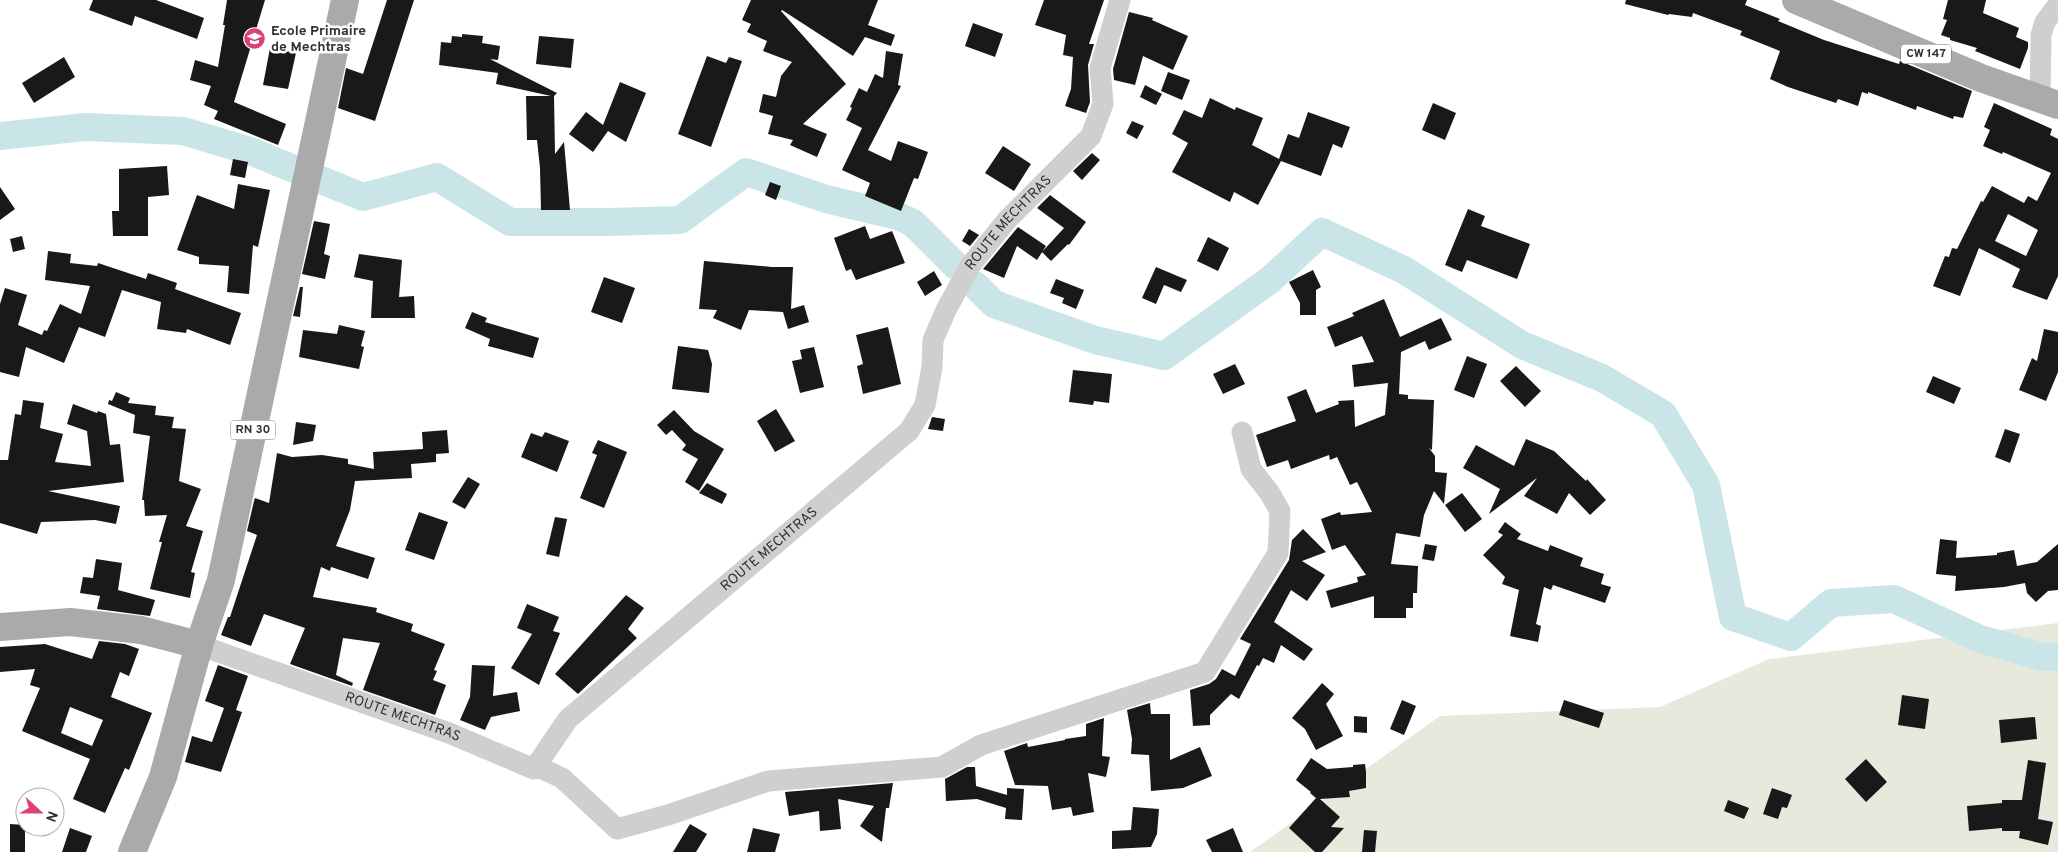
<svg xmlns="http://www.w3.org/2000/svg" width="2058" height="852" viewBox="0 0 2058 852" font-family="Overpass,sans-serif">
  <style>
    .green { fill: #e6e9dc }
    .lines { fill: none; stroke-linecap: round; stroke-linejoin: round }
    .river { stroke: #c9e5e8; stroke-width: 28 }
    .building { fill: #191919; fill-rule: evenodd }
    .minor { stroke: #cfcfcf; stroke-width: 21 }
    .major { stroke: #aaa; stroke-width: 28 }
    .labels { text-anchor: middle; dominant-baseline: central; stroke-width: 5; stroke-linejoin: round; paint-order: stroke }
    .shield { fill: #fff; stroke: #707070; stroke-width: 1 }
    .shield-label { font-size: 12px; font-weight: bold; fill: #323232 }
    .poi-label { font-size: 14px; font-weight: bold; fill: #323232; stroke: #fff; text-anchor: start }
    .street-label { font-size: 14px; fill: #323232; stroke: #fff }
  </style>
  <rect width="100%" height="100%" fill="#fff"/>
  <path class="green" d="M2058 623V852H1250L1440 716 1660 707 1769 659Z"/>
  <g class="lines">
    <path class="river" d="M0 136 85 127 183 131 250 151 294 169
      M321 180 363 197 437 177 510 222H608L680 220 746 172 826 199 898 216 913 223 955 265
      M975 285 994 304 1095 340 1164 356 1270 280 1322 232 1404 270 1522 345 1602 378 1663 414 1706 485 1733 617 1791 637 1831 603 1894 599 1980 639 2042 657H2058"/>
  </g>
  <path class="building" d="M93 0H156L204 18 197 39 135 16 132 26 89 10Z
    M227 0H265L234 102 286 124 278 145 214 119 218 111 204 105 211 86 190 80 195 60 218 67 225 25H223Z
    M387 0H414L375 121 338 108 346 68 363 74Z
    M751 0H878L868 25 895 35 891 46 865 37 853 56 782 10 781 11 846 84 803 124 827 134 817 157 790 145 793 140 768 134 773 116 759 112 763 94 776 97 781 76 792 62 763 51 767 41 747 32 751 24 742 20Z
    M1044 0H1104L1089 44H1094L1088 65 1090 102 1086 113 1065 106 1071 89 1073 57 1063 55 1066 35 1035 25Z
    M1626 0H1747L1745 5 1780 19 1778 21 1824 40 1899 64 1900 61 1972 91 1963 118 1954 116 1953 119 1917 106 1916 110 1868 92V94L1862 92 1858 106 1838 99 1836 103 1788 87 1770 79 1780 51 1740 35 1742 31 1693 13 1692 17 1669 14 1668 15 1625 4Z
    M1948 0H1986L1983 13 2019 28 2016 37 2028 42V48L2020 69 1975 51 1977 48 1950 40V38L1941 35 1947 20 1943 19Z
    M1129 12 1153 18 1152 20 1188 36 1173 70 1143 56 1135 85 1114 80 1113 69Z
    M973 23 1003 34 995 57 965 46Z
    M462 34 483 36 482 43 500 46 498 60 490 59 557 93 554 96 555 154 564 142 570 210H541L540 168 537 140H527L526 96H551L496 84 498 73 439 65 441 42 451 43 452 36 462 37Z
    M539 36 574 39 571 68 536 64Z
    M270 48 296 53 288 89 263 85Z
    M886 51 903 54 898 85 901 86 868 150 891 161 898 141 928 152 918 179 914 178 901 211 865 196 870 183 842 170 862 128 846 120 852 108 850 107 859 88 867 92 875 74 883 78Z
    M707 56 726 63 729 57 742 61 711 147 678 134Z
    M64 57 75 77 34 103 22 83Z
    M1168 72 1190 80 1182 100 1161 91Z
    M620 82 646 93 626 142 608 131 593 152 569 134 586 112 603 125Z
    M1145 85 1162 94 1156 105 1140 97Z
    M1210 98 1235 110 1236 107 1263 118 1252 145 1279 159 1288 134 1299 138 1308 112 1350 127 1342 148 1333 144 1321 176 1281 161 1258 205 1234 192 1230 202 1172 172 1188 143 1172 134 1184 110 1202 118Z
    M1433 103 1456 113 1445 140 1422 130Z
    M1994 103 2052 129 2050 135 2058 139V276L2047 300 2012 287 2020 269 1979 248 1960 296 1933 286 1945 256 1949 257 1952 248 1957 249 1981 201 1983 202 1992 186 2024 203 2028 196 2037 201 2051 173 2003 152 2002 154 1983 146 1990 130 1984 127ZM2008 214 2038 230 2026 256 1995 241Z
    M1132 121 1144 126 1137 139 1126 133Z
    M1003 146 1031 164 1014 191 985 173Z
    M1092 153 1100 160 1082 180 1073 171Z
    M233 159 248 162 245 178 230 175Z
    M167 166 169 195 148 197V236H113L112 211H119V169Z
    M770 182 781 186 776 200 765 195Z
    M238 184 270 190 258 247 253 245 249 294 227 292 229 266 199 264V257L177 250 197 195 234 209Z
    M0 187 15 209 0 220Z
    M1050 195 1086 222 1069 245 1068 244 1051 261 1042 252 1064 228 1037 208Z
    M1468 209 1485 216 1481 226 1530 244 1517 279 1467 260 1462 272 1445 265Z
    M314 221 330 224 324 254 330 256 325 279 302 274Z
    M865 226 870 239 892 231 905 263 856 280 851 269 846 271 834 238Z
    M1018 227 1046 246 1037 260 1017 246 1004 278 983 269Z
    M969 229 979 235 970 246 962 241Z
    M22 236 25 249 13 252 10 239Z
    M1208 237 1229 248 1218 271 1197 261Z
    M48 251 71 254 70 263 97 266 98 263 146 279 148 273 177 283 175 289 241 313 230 345 187 329 186 333 157 329 161 302 122 290 105 337 79 327 64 363 26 347 19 377 0 372V304L5 288 27 295 18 325 42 335 44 330 47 331 60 304 81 314 90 286 45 280Z
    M359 254 402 260 399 297 414 296 415 318H371L373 281 354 277Z
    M704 261 772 267H793L791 309 804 305 809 322 788 329 783 312 749 310 741 330 713 318 717 310 699 309Z
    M1156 267 1187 280 1181 292 1164 285 1156 304 1142 298Z
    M1313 270 1321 287 1316 290V315H1300V303L1289 282Z
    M934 271 942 285 925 296 917 282Z
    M604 277 635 288 622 323 591 312Z
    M1056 279 1084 290 1076 309 1062 303 1064 298 1050 293Z
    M300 287H303L300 317 293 316Z
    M1384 299 1400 337 1441 318 1452 340 1429 350 1425 341 1401 352 1399 394 1408 395V399L1434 400 1432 450 1429 448 1435 456V472L1447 473 1444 504 1434 491 1424 515 1420 537 1396 533 1391 564 1418 566 1417 593H1413V608H1406V618H1374V596L1331 608 1326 591 1358 582 1357 577 1366 575 1345 545 1332 550 1321 519 1340 512 1341 515 1372 512 1357 482 1350 485 1337 457 1330 460 1329 455 1291 469 1288 460 1267 467 1256 435 1296 421 1287 397 1306 389 1316 413 1339 404 1338 401 1354 400 1355 427 1385 415 1388 383 1354 387 1352 365 1374 362 1362 336 1335 347 1327 327 1354 316 1352 313Z
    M472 312 487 318 485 322 539 338 533 358 488 346 490 339 465 328Z
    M339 325 365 331 361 346 364 347 359 369 299 357 303 330 337 334Z
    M888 327 901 384 863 394 857 366 863 364 856 335Z
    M2044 329 2058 332V372L2046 401 2019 390 2032 358 2037 361Z
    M678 346 708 350 712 364 709 393 672 389Z
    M814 347 824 387 800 393 792 361 802 359 800 350Z
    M1467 356 1487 364 1474 398 1454 390Z
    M1235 364 1245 384 1223 394 1213 374Z
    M1516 366 1541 391 1525 407 1500 381Z
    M1073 370 1112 374 1109 403 1094 401 1093 405 1069 402Z
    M1933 376 1961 388 1954 404 1926 392Z
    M116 392 130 398 128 403 156 406 155 415 174 417 172 428 186 429 179 481 201 489 186 526 203 531 191 572 195 573 190 598 150 589 162 542H159L167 515 145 516 144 500H142L150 436 133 433 135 415 108 404 109 400 112 401Z
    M23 400 44 403 40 428 63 434 55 462 91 466 87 431 67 424 73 404 97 413 98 411 106 414 110 445 120 444 124 482 48 491 120 506 116 524 95 520 41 522 37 534 0 523V460H8L15 414 21 415Z
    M776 409 795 441 775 452 757 421Z
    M674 410 694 431 724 449 699 491 685 482 698 459 682 450 686 445 672 430 666 435 657 425Z
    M932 417 945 419 943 431 928 429Z
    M296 422 316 425 313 441 293 445Z
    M2005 429 2020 434 2010 463 1995 457Z
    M447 430 449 453 436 454V462L411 464 412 478 355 481 350 510 336 546 375 558 368 579 331 567 330 571 321 567 313 597 377 608 376 612 413 624 411 631 445 644 434 670 437 671 433 680 446 685 435 715 363 690 380 643 343 638 336 675 353 683 352 686 290 664 305 628 264 614 251 646 221 635 228 617H230L257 535 247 531 254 501 255 498 269 503 277 453 292 457 322 455 348 459V464L374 469 373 452 423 449 422 432Z
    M545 432 569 441 557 472 521 457 531 433 542 437Z
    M1526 439 1554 451 1586 481 1587 479 1606 500 1590 515 1569 493 1557 514 1524 496 1537 478 1489 514 1500 489 1463 468 1476 445 1514 466Z
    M598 440 627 452 604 508 580 498 597 455 592 453Z
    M468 477 480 484 465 509 452 502Z
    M707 483 727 494 722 504 699 493Z
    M1462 493 1482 519 1465 532 1445 505Z
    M419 512 448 522 434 560 405 550Z
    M555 517 567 519 559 557 546 554Z
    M1505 522 1521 534 1517 539 1548 551 1550 545 1583 558 1580 566 1604 574 1601 584 1611 587 1605 603 1553 585 1551 590 1544 587 1536 624 1541 626 1538 642 1510 636 1519 590 1502 584 1505 577 1483 555 1503 535 1498 532Z
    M1303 529 1326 552 1302 561 1325 575 1307 601 1291 590 1274 622 1313 649 1304 661 1281 645 1274 663 1263 658 1259 666 1257 665 1239 699 1231 694 1210 715V725L1193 726 1190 690 1209 684 1216 679 1222 669 1235 676 1251 644 1240 639 1289 560 1292 540Z
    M1940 539 1957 541 1956 558 1997 555V553L2014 550 2017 566 2037 562 2058 544V590L2048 591 2036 602 2027 593 2025 583 2004 587 1955 591 1956 576 1936 574Z
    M1425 544 1437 546 1434 561 1422 559Z
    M96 559 122 563 118 590 155 600 150 616 97 609 100 596 80 593 83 577 93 578Z
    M626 595 644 608 628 629 637 638 578 694 555 674Z
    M527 604 559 617 553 631 560 633 539 685 511 668 532 634 517 628Z
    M99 641 125 644 139 649 129 676 120 672 111 697 152 713 129 770 125 768 105 813 73 799 90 759 22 731 40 688 30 685 35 669 0 672V647L45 644 92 659ZM70 707 103 720 92 746 61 733Z
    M218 665 248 676 236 710 242 712 221 772 185 762 192 736 212 742 224 708 205 701Z
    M472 665 495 666 493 696 517 692 520 711 491 717 485 730 460 720 470 697Z
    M1322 683 1334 694 1326 704 1343 736 1316 750 1305 729 1292 718Z
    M1902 695 1929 699 1925 729 1898 725Z
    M1402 700 1416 706 1404 735 1390 729Z
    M1564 700 1604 713 1599 728 1559 715Z
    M1150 703 1151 714H1170V760L1200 747 1212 776 1183 788 1151 791 1149 755 1131 754 1132 739 1127 710Z
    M1354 716 1367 717V733L1354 732Z
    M2035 717 2037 739 2001 743 1999 720Z
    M1104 718 1102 756 1110 757 1106 777 1088 773 1094 812 1073 816 1071 807 1052 810 1048 786 1015 785 1004 751 1027 743 1028 747 1065 740V739L1086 736V724Z
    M1311 758 1327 769 1353 767V765L1365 764 1366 772V788L1349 791 1350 797 1320 799 1340 817 1331 827 1344 828 1322 852H1315L1289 828 1316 798 1310 793 1311 792 1296 780Z
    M1866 759 1887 782 1866 802 1845 779Z
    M2028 760 2046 763 2038 819 2053 822 2048 845 2019 838 2020 831H2002V828L1969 831 1967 806 2002 803V800H2022Z
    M967 767H975L976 786 1007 795V788L1024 789 1022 820 1005 819 1006 808 977 799 946 801 945 779Z
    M893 783 889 808H886L882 842 860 826 874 806 838 799 841 829 820 831 819 811 789 816 785 792Z
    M1772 788 1792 795 1787 808 1782 807 1778 819 1763 814Z
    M1728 800 1749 808 1744 819 1724 811Z
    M1133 807 1159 809 1157 834 1151 847 1112 849V831L1131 830Z
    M10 824 25 825V852H10Z
    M690 824 707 834 696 852H673Z
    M70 828 92 836 86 852H62Z
    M753 828 780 834 775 852H747Z
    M1233 828 1243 852H1212L1206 840Z
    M1364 830 1377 831 1375 852H1362Z"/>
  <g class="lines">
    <g class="minor">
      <path d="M2040 97 2041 35 2045 22 2058 5"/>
      <path id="s1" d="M199 645 449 733 534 769 568 719 909 431 925 405 932 367 933 340 946 310 970 266 1007 220 1091 136 1103 104 1100 68 1120 0"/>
      <path d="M536 766 562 778 617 829 668 815 768 781 942 767 981 745 1205 672 1278 553 1280 511 1269 492 1251 469 1242 432"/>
    </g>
    <path class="major" d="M1796 0 1981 78 2058 105
      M0 627 70 622 141 630 199 645
      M132 852 163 777 199 645 221 580 345 0"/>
  </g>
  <defs>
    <symbol id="school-disc" viewBox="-11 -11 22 22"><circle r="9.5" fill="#dd4079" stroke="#fff"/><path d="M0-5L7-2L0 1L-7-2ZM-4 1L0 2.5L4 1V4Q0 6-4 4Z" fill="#fff"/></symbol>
  </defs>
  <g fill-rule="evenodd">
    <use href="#school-disc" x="242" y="26" width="25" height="25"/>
  </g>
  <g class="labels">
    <g class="shield">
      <rect x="1901" y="44.5" width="50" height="19" rx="4"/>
      <rect x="230.5" y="420.5" width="45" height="19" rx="4"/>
    </g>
    <g class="shield-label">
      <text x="1926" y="54">CW 147</text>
      <text x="253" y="430">RN 30</text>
    </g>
    <g class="poi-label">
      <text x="271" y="31">Ecole Primaire<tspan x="271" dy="16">de Mechtras</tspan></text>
    </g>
    <g class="street-label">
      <text stroke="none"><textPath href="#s1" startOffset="1101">ROUTE MECHTRAS</textPath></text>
      <text stroke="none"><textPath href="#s1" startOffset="681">ROUTE MECHTRAS</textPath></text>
      <text stroke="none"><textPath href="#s1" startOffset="216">ROUTE MECHTRAS</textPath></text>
    </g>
  </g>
  <g transform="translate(40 812) rotate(111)"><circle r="24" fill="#ffffff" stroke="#adadad"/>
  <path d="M0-4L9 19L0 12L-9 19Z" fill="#dd4079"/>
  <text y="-8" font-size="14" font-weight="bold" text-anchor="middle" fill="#323232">N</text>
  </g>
</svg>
